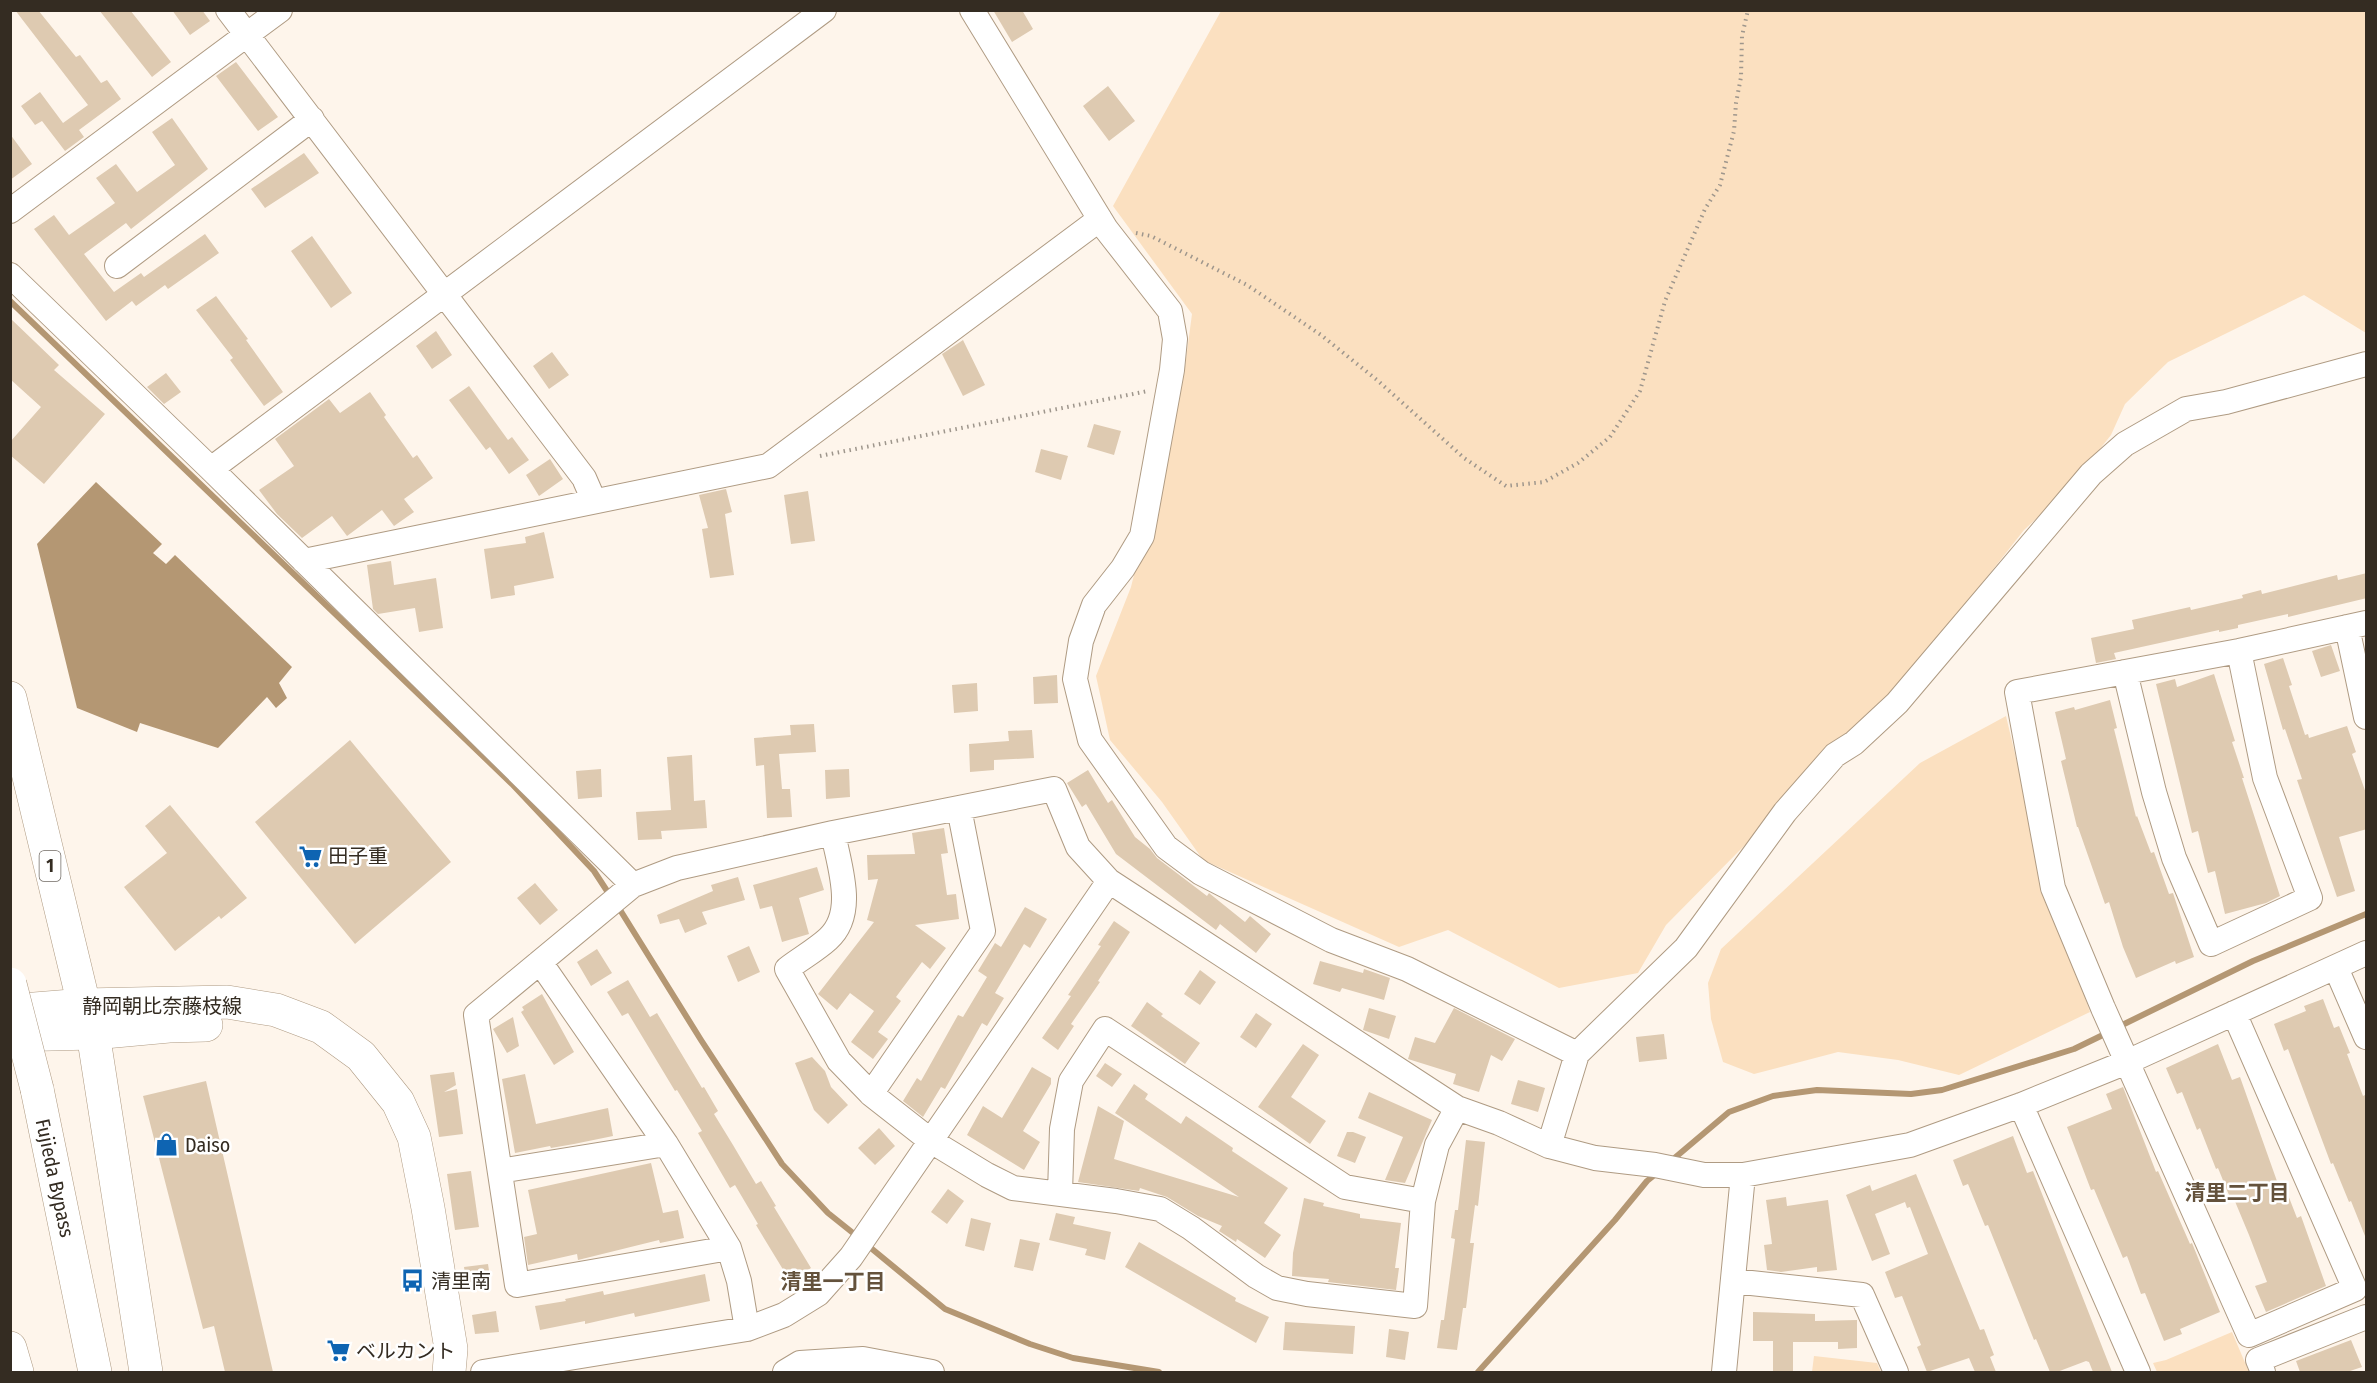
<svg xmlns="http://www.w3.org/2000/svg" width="2377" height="1383" viewBox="0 0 2377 1383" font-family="'Fira Sans Condensed','Noto Sans JP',sans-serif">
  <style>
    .green { fill: #fbe0c0 }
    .water { fill: #b49773 }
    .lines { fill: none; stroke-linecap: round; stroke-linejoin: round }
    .stream { stroke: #b49773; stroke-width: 6 }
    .building { fill: #decab1 }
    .street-casing { stroke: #af9b83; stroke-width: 26 }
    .secondary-casing { stroke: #af9b83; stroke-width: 34 }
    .highway-casing { stroke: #af9b83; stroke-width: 34 }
    .path { stroke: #9e968c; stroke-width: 4; stroke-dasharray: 1.5 4.5; stroke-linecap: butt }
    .street { stroke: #fff; stroke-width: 24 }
    .secondary { stroke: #fff; stroke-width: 33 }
    .highway { stroke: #fff; stroke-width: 33 }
    .highway-bridge-casing { stroke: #af9b83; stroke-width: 34; stroke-linecap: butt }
    .highway-bridge { stroke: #fff; stroke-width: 33 }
    .labels { text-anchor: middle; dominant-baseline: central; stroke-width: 5; stroke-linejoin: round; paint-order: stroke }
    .shield { fill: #fff; stroke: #716b64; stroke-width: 1.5 }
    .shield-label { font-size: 18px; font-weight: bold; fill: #342c22 }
    .poi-label { font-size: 20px; fill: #342c22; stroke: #fff; text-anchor: start }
    .street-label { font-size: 20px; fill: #342c22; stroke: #fff }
    .neighbourhood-label { font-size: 21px; font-weight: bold; fill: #64523c; stroke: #fff }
  </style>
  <rect width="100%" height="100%" fill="#fef5eb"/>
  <path class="green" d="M1221 11H2366V333L2304 295 2168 362 2125 404 2111 435 2068 489 2024 530 1898 690 1666 925 1638 973 1559 988 1448 930 1399 947 1203 860 1162 802 1110 740 1096 676 1131 587 1184 374 1192 314 1113 206Z
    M2006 716 2047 889 2090 1012 1959 1075 1898 1060 1838 1052 1754 1074 1723 1062 1711 1019 1708 983 1721 949 1920 763Z
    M2232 1332 2249 1372H2157L2153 1363 2166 1360Z
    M1814 1356 1877 1363 1881 1372H1812Z"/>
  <path class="water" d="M96 482 162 544 153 553 166 564 175 555 292 667 279 683 287 698 276 708 267 697 218 748 140 723 137 732 77 708 37 544Z"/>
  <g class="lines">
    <path class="stream" d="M10 301 512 784 594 871 611 897
      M617 905 701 1040 782 1164 828 1213 858 1237
      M2116 1028 2253 961 2366 914
      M1671 1161 1729 1112 1773 1096 1817 1090 1911 1094 1942 1090 2074 1049 2107 1033
      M866 1244 945 1309 1030 1344 1073 1358 1159 1372
      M1478 1372 1615 1220 1647 1181 1657 1173"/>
  </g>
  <path class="building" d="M15 10H38L76 57 80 55 101 83 107 80 121 99 79 130 84 137 65 151 42 121 35 125 21 106 40 92 63 123 88 105Z
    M99 10H130L171 62 152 77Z
    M172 10H202L210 21 190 35Z
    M993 10H1022L1033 29 1012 42Z
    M236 62 278 117 258 131 216 76Z
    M1108 86 1135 121 1109 141 1083 106Z
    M172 118 208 169 131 229 126 223 84 254 114 292 141 273 144 277 205 234 219 253 168 289 165 285 136 306 132 301 106 321 34 229 54 215 69 235 115 203 96 178 116 164 137 192 175 165 152 132Z
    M10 134 32 164 10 180Z
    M304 153 319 173 265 208 251 189Z
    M312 236 352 293 331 308 291 251Z
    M216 296 248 339 246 340 283 392 264 406 230 360 233 358 196 310Z
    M10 318 59 365 54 370 105 414 44 484 10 455V442L41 407 10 379Z
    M436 331 452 355 432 369 416 346Z
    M963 340 985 385 963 396 942 354Z
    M552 352 569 375 549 389 533 366Z
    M166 373 181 392 164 404 147 387Z
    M469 386 508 440 512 437 529 460 509 474 490 447 486 450 449 400Z
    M370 392 386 415 384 417 413 458 417 455 433 478 404 499 414 512 394 526 382 510 347 536 332 516 302 538 277 514 259 490 294 466 275 439 329 399 340 413Z
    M1094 424 1121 431 1114 455 1087 447Z
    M1041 449 1068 456 1061 480 1035 472Z
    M550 459 563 479 539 496 526 475Z
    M726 489 732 512 725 514 734 575 710 578 702 529 708 528 699 495Z
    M808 491 815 541 791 544 784 495Z
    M544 532 554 578 514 586 515 595 491 599 484 549 526 543 525 537Z
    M391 561 394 585 436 578 443 628 419 632 415 608 378 614 373 609 367 565Z
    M2367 573V598L2288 617V614L2238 625V628L2219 632V630L2114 653 2116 659 2096 663 2091 638 2134 629 2132 620 2190 607 2191 610 2243 598 2242 595 2261 590 2262 594 2337 575 2338 580Z
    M2331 645 2340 671 2321 677 2312 651Z
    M2283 658 2292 685 2289 686 2305 735 2308 734 2309 738 2347 726 2356 752 2352 754 2367 796V829L2339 837 2355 891 2337 897 2297 780 2302 779 2285 729 2283 730 2264 664Z
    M2214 674 2235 741 2232 742 2244 778H2242L2280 896 2266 903 2225 914 2215 871 2208 873 2198 831 2192 833 2156 684 2175 679 2177 687Z
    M1057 675 1058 703 1034 704 1033 677Z
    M977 683 978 711 954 713 952 685Z
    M2110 700 2117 728 2114 729 2136 817 2137 816 2151 853 2154 852 2169 894 2173 893 2194 957 2176 964 2175 961 2136 978 2123 947 2109 902 2105 904 2078 827H2077L2061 761 2066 759 2055 712 2074 707 2075 710Z
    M814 724 816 752 779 754 782 789H790L792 817 767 818 764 765 756 766 754 738 791 735 790 725Z
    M1032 730 1034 758 994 760V770L970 772 969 744 1009 741 1008 731Z
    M350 740 451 862 355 944 255 822Z
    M692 755 694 801 705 800 707 828 661 831 662 839 638 840 636 812 671 810 667 757Z
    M601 769 602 797 578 799 576 771Z
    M849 769 850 797 826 799 825 770Z
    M1088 770 1108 803 1112 800 1135 837 1150 849 1157 858 1207 896 1209 893 1245 922 1250 916 1271 934 1256 953 1220 924 1216 930 1116 854 1086 804 1082 807 1067 783Z
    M170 805 247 898 221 919 219 916 175 951 124 887 167 853 145 826Z
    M944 828 948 853 941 854 947 895 956 894 959 919 915 925 946 948 930 969 922 962 896 997 901 1001 878 1032 888 1039 873 1059 851 1042 874 1011 850 993 837 1010 818 994 874 922 867 920 878 879 868 880 867 855 915 854 912 833Z
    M817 867 824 890 799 898 809 934 782 942 772 906 760 909 753 885Z
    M738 877 745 900 702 912 707 924 685 933 679 919 660 924 657 915 713 891 711 885Z
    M535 883 558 910 540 925 517 898Z
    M1025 907 1047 919 1030 948 1024 944 995 993 1004 998 987 1026 982 1023 945 1089 941 1087 923 1117 903 1101 917 1078 921 1081 958 1015 963 1017 987 977 978 971 995 943 1001 947Z
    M1114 921 1130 932 1098 981 1100 982 1071 1024 1074 1026 1058 1050 1042 1038 1071 996 1068 995 1101 946 1098 945Z
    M749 946 760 972 738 982 727 956Z
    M597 949 612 973 591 986 577 962Z
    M1320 961 1363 973 1364 969 1390 978 1384 1000 1342 988 1340 992 1313 984Z
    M1200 970 1216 982 1200 1005 1184 994Z
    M628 980 650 1017 657 1013 702 1088 704 1087 718 1111 714 1114 733 1145 756 1184 761 1181 776 1206 774 1207 811 1268 790 1281 756 1225 758 1224 735 1185 730 1188 698 1133 702 1131 677 1090 675 1091 628 1013 622 1016 607 992Z
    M542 994 574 1052 554 1065 521 1012 524 1010 522 1007Z
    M2323 999 2334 1028 2339 1026 2350 1053 2347 1054 2363 1096 2367 1094 2365 1236 2351 1201 2349 1202 2333 1163 2331 1164 2288 1049 2284 1051 2274 1024 2306 1011 2304 1006Z
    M1147 1002 1163 1014 1161 1016 1200 1043 1185 1064 1131 1026Z
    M1369 1008 1396 1016 1389 1039 1363 1030Z
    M1454 1008 1515 1039 1502 1061 1491 1055 1479 1092 1453 1084 1456 1074 1408 1059 1415 1037 1435 1043Z
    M1256 1013 1272 1024 1256 1048 1240 1037Z
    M513 1017 519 1046 507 1053 493 1029Z
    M1664 1034 1667 1059 1639 1062 1636 1037Z
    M1303 1044 1319 1055 1291 1097 1326 1121 1310 1144 1258 1107Z
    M2218 1044 2232 1080 2240 1077 2278 1184 2283 1182 2297 1218 2301 1216 2326 1286 2266 1312 2255 1286 2267 1282 2249 1235 2234 1199 2231 1200 2218 1168 2216 1169 2200 1128 2197 1130 2182 1092 2177 1094 2166 1068Z
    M812 1057 825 1071 831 1087 848 1105 828 1124 814 1110 795 1063Z
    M1105 1063 1122 1074 1112 1087 1096 1076Z
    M1032 1067 1051 1078V1084L1023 1131 1040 1142 1024 1170 967 1135 983 1106 1002 1118Z
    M454 1072 456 1085 444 1092 457 1089 463 1134 439 1137 430 1075Z
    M525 1074 536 1124 608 1108 613 1136 574 1144 551 1148 550 1146 515 1153 502 1079Z
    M1518 1080 1545 1088 1538 1112 1511 1104Z
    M206 1081 273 1372H225L214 1326 203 1329 143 1096Z
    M1134 1084 1148 1094 1145 1099 1181 1124 1186 1116 1233 1148 1232 1151 1288 1188 1264 1223 1281 1235 1265 1258 1237 1239 1236 1242 1219 1231 1222 1226 1198 1216 1167 1197 1140 1188 1139 1191 1078 1182 1098 1106 1124 1121 1114 1159 1239 1197 1115 1113Z
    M2123 1087 2156 1172 2158 1171 2190 1244 2192 1243 2220 1312 2180 1329 2182 1334 2164 1341 2145 1293 2141 1294 2127 1256 2123 1258 2094 1189 2091 1190 2067 1127 2112 1109 2106 1094Z
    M1369 1092 1432 1120 1405 1183 1385 1180 1403 1137 1358 1118Z
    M879 1128 895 1146 875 1165 858 1148Z
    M1347 1132H1353L1366 1137 1355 1163 1337 1156Z
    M2013 1136 2027 1173 2033 1171 2112 1372H2093L2089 1362 2086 1361 2057 1372H2050L2036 1339 2034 1340 1988 1225 1985 1226 1968 1184 1963 1186 1953 1160Z
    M1466 1140 1485 1142 1478 1206 1475 1205 1470 1243H1474L1466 1308H1463L1457 1350 1437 1348 1441 1320H1444L1455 1239 1451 1238 1455 1210H1458Z
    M651 1163 663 1213 678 1210 684 1238 660 1243 659 1240 578 1260 577 1254 528 1265 524 1237 537 1234 528 1190Z
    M471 1171 479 1227 455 1230 447 1174Z
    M1916 1174 1980 1330 1984 1329 1994 1355 1990 1357 1996 1372H1975L1969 1358 1927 1372 1917 1347 1921 1345 1902 1296 1895 1298 1885 1272 1928 1254 1910 1207 1907 1208 1905 1202 1875 1214 1890 1254 1872 1261 1846 1195 1870 1185 1872 1191Z
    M948 1189 964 1201 947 1224 931 1212Z
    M1786 1197 1787 1206 1828 1200 1837 1270 1817 1272V1267L1781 1272 1767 1270 1764 1245 1772 1244 1766 1200Z
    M1304 1198 1324 1203 1323 1206 1360 1214V1218L1401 1223 1395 1268H1399L1396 1290 1328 1282 1329 1279 1292 1276 1293 1253Z
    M1056 1213 1075 1217 1073 1224 1111 1232 1105 1260 1085 1255 1087 1249 1049 1240Z
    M971 1218 991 1223 984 1251 965 1246Z
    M1020 1239 1040 1243 1033 1271 1014 1267Z
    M1139 1242 1236 1298 1235 1301 1269 1317 1256 1343 1125 1267Z
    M488 1264 491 1284 467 1286 464 1267Z
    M705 1274 710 1301 635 1317 634 1313 585 1324V1321L540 1330 535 1306 566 1301 565 1299 603 1291 604 1295Z
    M496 1311 499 1332 475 1334 472 1315Z
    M1753 1312 1815 1314V1321L1857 1320V1348L1838 1349V1342H1793V1372H1773V1341H1753Z
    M1285 1322 1355 1326 1353 1354 1283 1350Z
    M1389 1329 1409 1332 1405 1360 1386 1357Z
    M2351 1340 2362 1367 2347 1372H2300L2296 1361Z"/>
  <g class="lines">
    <defs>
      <path id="street" d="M228 10 584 478 594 501
        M972 10 1106 229 1170 311 1175 339 1172 370 1142 536 1123 568 1094 605 1081 641 1075 679 1090 740 1166 847 1201 873 1331 940 1407 969 1577 1054
        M10 211 280 10
        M117 266 312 119
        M10 275 211 469 633 885
        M211 469 824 10
        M304 561 768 466 1100 219
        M2347 627 2366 717
        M2125 672 2154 792 2174 858 2211 944 2310 898 2265 778 2239 651
        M833 833C839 866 857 913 828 939 816 950 800 959 787 969L839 1061 871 1094 931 1141 987 1175 1013 1188 1116 1201 1160 1209 1191 1228 1256 1276 1277 1288 1307 1294 1415 1306 1423 1201 1437 1145 1457 1108
        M540 962 666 1144 729 1248 739 1281 747 1329
        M2336 968 2366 1037
        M2234 1013 2355 1289 2249 1335 2103 1008 2053 888 2017 692 2239 651 2366 623
        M871 1094 983 931 959 808
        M2021 1105 2138 1372
        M1549 1146 1577 1054 1686 948 1785 812 1835 755 1854 743 1897 703 2091 474 2125 444 2186 409 2226 402 2366 364
        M500 1171 666 1144
        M1060 1193 1062 1129 1071 1081 1105 1029 1345 1187 1423 1201
        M729 1248 517 1285 476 1015 633 885 677 868 833 833 1054 789 1078 847 1109 881 1457 1108 1499 1123 1549 1146 1595 1158 1655 1165 1704 1175H1743L1910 1145 2021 1105 2127 1062 2366 953
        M1733 1281 1862 1295 1896 1372
        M483 1372 747 1329 784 1315 818 1294 851 1257 1109 881
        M785 1372 800 1363 863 1359 932 1372
        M1724 1372 1743 1175
        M2263 1372 2258 1360 2366 1317"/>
      <path id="secondary" d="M10 1011 84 1005 227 1002 276 1010 321 1027 361 1056 398 1102 414 1137 428 1208 451 1349 449 1372
        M10 1035 93 1033 169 1026 206 1025"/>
      <path id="highway" d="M10 698 84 1005 93 1033 146 1372
        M37 1089 95 1372
        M10 1348 17 1372"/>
    </defs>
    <use href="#street" class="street-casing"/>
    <use href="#secondary" class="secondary-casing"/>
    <use href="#highway" class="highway-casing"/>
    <path class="path" d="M1136 233 1151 236 1247 285 1321 335 1377 380 1464 458 1506 486 1544 482 1578 463 1610 437 1640 391 1665 301 1705 209 1720 185 1734 131 1736 103 1741 77 1742 36 1748 10
      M820 456 1148 391"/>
    <use href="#street" class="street"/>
    <use href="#secondary" class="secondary"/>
    <use href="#highway" class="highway"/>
    <defs>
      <path id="highway-bridge" d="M10 984 37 1089"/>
    </defs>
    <use href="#highway-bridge" class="highway-bridge-casing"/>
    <use href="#highway-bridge" class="highway-bridge"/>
  </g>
  <defs>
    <symbol id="supermarket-bare" viewBox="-9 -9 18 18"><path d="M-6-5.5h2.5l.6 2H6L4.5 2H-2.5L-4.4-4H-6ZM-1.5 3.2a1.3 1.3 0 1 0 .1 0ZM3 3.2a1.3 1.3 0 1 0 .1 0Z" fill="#0e64b2" stroke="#fff" stroke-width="2.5" paint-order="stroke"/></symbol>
    <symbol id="shop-bare" viewBox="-9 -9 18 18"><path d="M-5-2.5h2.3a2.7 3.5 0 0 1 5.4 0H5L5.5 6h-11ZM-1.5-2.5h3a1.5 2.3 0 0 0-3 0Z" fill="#0e64b2" stroke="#fff" stroke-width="2.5" paint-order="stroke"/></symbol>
    <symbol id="bus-bare" viewBox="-9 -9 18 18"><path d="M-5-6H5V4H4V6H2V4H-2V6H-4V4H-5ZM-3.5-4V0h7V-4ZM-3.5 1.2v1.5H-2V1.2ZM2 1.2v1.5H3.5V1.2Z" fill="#0e64b2" stroke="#fff" stroke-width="2.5" paint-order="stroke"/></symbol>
  </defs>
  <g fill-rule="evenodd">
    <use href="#supermarket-bare" x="294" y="840" width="33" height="33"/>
    <use href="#shop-bare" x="150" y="1128" width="33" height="33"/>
    <use href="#bus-bare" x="396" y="1264" width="33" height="33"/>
    <use href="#supermarket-bare" x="322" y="1334" width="33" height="33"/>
  </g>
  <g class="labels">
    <rect class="shield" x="39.5" y="851" width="21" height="30" rx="4.5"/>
    <g class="shield-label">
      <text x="50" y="866">1</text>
    </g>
    <g class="poi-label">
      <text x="328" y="856">田子重</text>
      <text x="185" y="1145">Daiso</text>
      <text x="431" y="1281">清里南</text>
      <text x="356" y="1351">ベルカント</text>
    </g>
    <g class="street-label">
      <text x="162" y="1006">静岡朝比奈藤枝線</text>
      <text transform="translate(55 1178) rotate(78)">Fujieda Bypass</text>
    </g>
    <g class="neighbourhood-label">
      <text x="2237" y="1193">清里二丁目</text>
      <text x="833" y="1282">清里一丁目</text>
    </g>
  </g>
  <rect width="2377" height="1383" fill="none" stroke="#342c22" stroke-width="24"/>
</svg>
